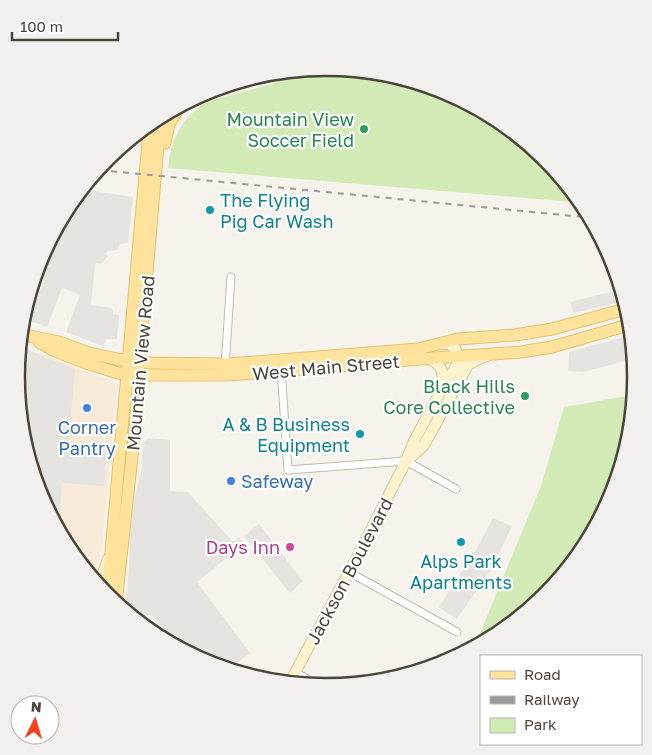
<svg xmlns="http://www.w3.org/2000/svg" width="652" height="755" viewBox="0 0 652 755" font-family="'Golos Text',sans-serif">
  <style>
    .commercial { fill: #f7ead8 }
    .green { fill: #d2eab5 }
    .parking { fill: #e5e3e0 }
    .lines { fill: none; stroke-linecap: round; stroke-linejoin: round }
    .street-casing { stroke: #c2bbae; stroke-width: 9 }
    .secondary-casing { stroke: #d6c79b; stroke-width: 12 }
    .primary-casing { stroke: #e6c16a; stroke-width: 13 }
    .street { stroke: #fff; stroke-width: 7 }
    .secondary { stroke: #fff3cd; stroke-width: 10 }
    .primary { stroke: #ffe39c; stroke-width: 11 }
    .rail { stroke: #9a9a9a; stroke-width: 2; stroke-dasharray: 6 6; stroke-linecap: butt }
    .leisure-dot { fill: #2e9e5b; stroke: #fff; stroke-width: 2 }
    .culture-dot { fill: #0f9aa8; stroke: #fff; stroke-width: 2 }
    .shop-dot { fill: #3f7fe0; stroke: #fff; stroke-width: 2 }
    .hotel-dot { fill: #d1479c; stroke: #fff; stroke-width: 2 }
    .labels { text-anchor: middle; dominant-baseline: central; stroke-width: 4.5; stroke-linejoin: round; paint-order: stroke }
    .leisure-label { font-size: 18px; fill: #27864d; stroke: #fff; text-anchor: end }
    .culture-label { font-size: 18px; fill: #0d838f; stroke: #fff; text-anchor: start }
    .street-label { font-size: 18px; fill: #4b4439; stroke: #fff }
    .shop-label { font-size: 18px; fill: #366cbe; stroke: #fff }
    .hotel-label { font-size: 18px; fill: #b23c85; stroke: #fff; text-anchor: end }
    .rim { fill: none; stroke: #4b4439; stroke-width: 2.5 }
  </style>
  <rect width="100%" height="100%" fill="#f6f3ec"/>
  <path class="commercial" d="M22 347 117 383 102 549 97 565 96 580 40 496 16 377Z"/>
  <path class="green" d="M326 68 336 70V72L362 75 445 91 545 159 574 202 168 168C171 138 182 117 208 101L272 84 300 73Z
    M634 387 612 496 545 597 476 643 541 486 564 407 627 396Z"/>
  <path class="parking" d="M86 190 133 197 128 243 120 244 117 250 107 251 106 253 108 256 101 264 97 263 95 265 91 305 111 308 113 310V314L119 315 117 339H107L103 346 66 332 80 295 62 288 47 327 28 320 44 281 36 278 40 259Z
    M618 290 621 302 573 313 571 302Z
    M628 336 632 359 583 372 568 371 569 352Z
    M25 349 75 369 68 446 107 451 104 486 62 483 59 524 40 496 20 396Z
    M149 438 170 440V491L188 492 233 542 239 537 244 544 197 582 250 653 230 668 207 664 173 641 153 616 134 614 126 609 133 503 142 468 143 443Z
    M493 518 512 526 492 568 457 619 439 607 476 550Z
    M259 524 303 581 290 593 244 536Z"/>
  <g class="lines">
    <defs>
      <path id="street" d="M225 367 231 277
        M281 368 288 470 406 461 456 489
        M349 572 457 632
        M295 672 319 686"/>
      <path id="secondary" d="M440 344H449L455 348 457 353 459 365
        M429 359C444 366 443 373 443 388
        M409 459 424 445 468 365 478 359 487 356
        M101 587 102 575 108 559
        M291 680 356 559 406 461 414 441 436 400 462 356"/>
      <path id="primary" d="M165 143 169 124 177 111
        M25 335 59 342 89 353 117 359 151 363 225 364 256 362 418 349 458 339 515 335 552 329 622 310
        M39 342 55 351 86 363 118 373 139 375H225L257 373 420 359 521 352 552 347 625 326
        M107 596 149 131
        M116 603 135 429 140 352 160 123"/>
    </defs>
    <use href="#street" class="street-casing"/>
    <use href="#secondary" class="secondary-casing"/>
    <use href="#primary" class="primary-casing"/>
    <use href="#street" class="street"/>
    <use href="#secondary" class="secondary"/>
    <use href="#primary" class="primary"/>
    <path class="rail" d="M99 170 584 217"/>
  </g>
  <g class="leisure-dot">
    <circle cx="364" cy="129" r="5"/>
    <circle cx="525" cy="396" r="5"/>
  </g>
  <g class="culture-dot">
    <circle cx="210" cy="210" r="5"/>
    <circle cx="360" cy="434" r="5"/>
    <circle cx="461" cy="542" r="5"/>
  </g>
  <g class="shop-dot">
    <circle cx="87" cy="408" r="5"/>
    <circle cx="231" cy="481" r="5"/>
  </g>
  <circle class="hotel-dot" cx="290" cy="547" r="5"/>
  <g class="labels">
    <g class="leisure-label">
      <text x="354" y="119">Mountain View<tspan x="354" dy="21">Soccer Field</tspan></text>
      <text x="515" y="386">Black Hills<tspan x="515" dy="21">Core Collective</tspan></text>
    </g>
    <g class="culture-label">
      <text x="220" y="200">The Flying<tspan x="220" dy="21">Pig Car Wash</tspan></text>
      <text x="350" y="424" text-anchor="end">A &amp; B Business<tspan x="350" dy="21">Equipment</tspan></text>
      <text x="461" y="561" text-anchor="middle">Alps Park<tspan x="461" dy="21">Apartments</tspan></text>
    </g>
    <g class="street-label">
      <text transform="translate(140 363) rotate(-85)">Mountain View Road</text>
      <text transform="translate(326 367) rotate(-5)">West Main Street</text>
      <text transform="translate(349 571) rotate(-62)">Jackson Boulevard</text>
    </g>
    <g class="shop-label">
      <text x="87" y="427">Corner<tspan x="87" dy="21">Pantry</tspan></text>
      <text x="241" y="481" text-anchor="start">Safeway</text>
    </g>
    <g class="hotel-label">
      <text x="280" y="547">Days Inn</text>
    </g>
  </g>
  <path d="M0 0H652V755H0ZM25 377a301 301 0 1 1 602 0a301 301 0 1 1-602 0Z" fill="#f1f0ef" fill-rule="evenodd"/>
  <path class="rim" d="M25 377a301 301 0 1 1 602 0a301 301 0 1 1-602 0Z"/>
  <rect x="480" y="655" width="162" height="90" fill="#ffffff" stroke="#b7b4b0"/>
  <rect x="490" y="671" width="25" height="8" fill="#ffe39c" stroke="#b7b4b0"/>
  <text x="524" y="680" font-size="15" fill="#4b4439">Road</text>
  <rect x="490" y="696" width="25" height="8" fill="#9a9a9a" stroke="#b7b4b0"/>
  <text x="524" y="705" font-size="15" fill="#4b4439">Railway</text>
  <rect x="490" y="718" width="25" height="15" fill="#d2eab5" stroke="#b7b4b0"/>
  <text x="524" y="730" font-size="15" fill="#4b4439">Park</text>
  <g transform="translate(35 720) rotate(5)"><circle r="24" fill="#ffffff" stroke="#b7b4b0"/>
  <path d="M0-4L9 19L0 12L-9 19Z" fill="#fc3f1d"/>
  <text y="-8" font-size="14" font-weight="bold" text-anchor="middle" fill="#4b4439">N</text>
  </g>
  <path d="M12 32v8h106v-8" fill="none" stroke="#4b4439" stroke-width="2.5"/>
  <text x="20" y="32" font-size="15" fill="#4b4439" stroke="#ffffff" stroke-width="4" paint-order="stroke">100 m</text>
</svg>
